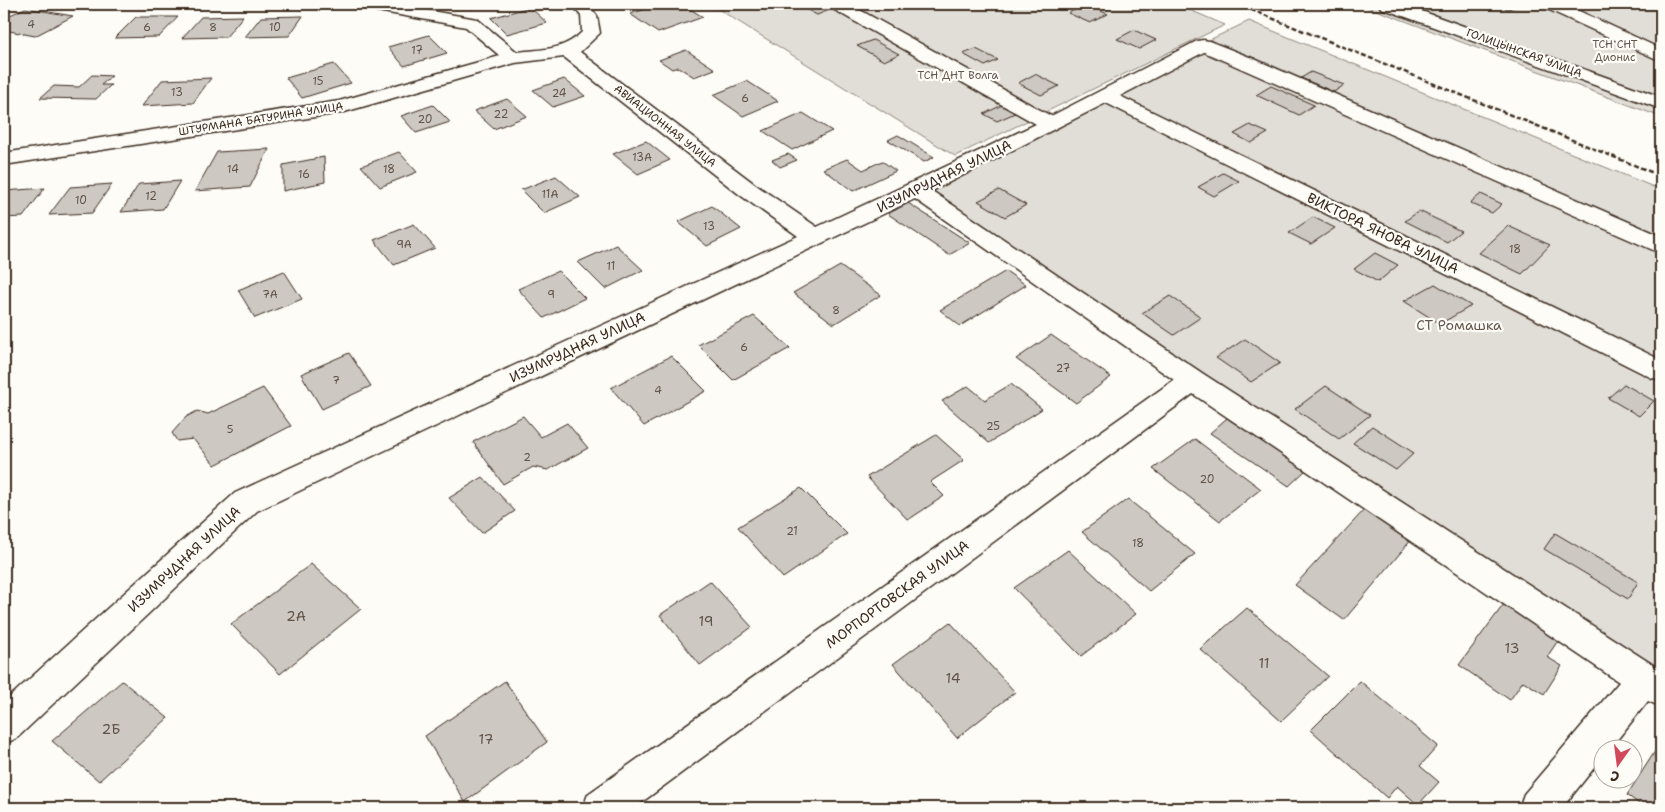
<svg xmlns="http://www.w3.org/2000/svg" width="1665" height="812" viewBox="0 0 1665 812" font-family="'Shantell Sans',sans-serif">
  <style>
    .green { fill: #e1ded7; stroke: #8e847a }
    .building { fill: #cdc8c2; stroke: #3b2a1e }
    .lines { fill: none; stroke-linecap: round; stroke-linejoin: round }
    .street-casing { stroke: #3b2a1e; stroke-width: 3 }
    .street { fill: #fdfcf7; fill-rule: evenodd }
    .rail { stroke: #3b2a1e; stroke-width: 2.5; stroke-dasharray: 5 2.5; stroke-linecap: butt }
    .labels { text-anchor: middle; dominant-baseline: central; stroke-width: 4.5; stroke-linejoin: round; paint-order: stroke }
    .number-label { font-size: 11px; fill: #605247 }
    .far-park-label { font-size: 11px; fill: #64574c; stroke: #fdfcf7 }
    .far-street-label { font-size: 11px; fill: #3b2a1e; stroke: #fdfcf7 }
    .street-label { font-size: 14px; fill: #3b2a1e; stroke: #fdfcf7 }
    .park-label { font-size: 14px; fill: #64574c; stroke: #fdfcf7 }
    .near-number-label { font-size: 14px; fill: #605247 }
  </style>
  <rect width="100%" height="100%" fill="#fdfcf7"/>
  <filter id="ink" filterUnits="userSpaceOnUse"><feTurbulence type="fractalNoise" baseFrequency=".02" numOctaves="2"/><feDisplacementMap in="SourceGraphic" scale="10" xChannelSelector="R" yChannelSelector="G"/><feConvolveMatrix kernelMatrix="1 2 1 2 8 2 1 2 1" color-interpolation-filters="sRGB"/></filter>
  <g filter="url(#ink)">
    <path class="green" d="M710 4H1176L1225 25 955 156Z
      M1360 4H1661V117Z
      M1249 21 1661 190V704L1173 375 904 186Z"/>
    <path class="building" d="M661 4H682L703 17 658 33 630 14Z
      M796 4H822L832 9 817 15Z
      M1496 4H1522L1508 9Z
      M1565 4H1594L1577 9Z
      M1086 5 1108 14 1090 23 1068 13Z
      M530 7 547 23 507 34 491 18Z
      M25 8 73 16 35 36 4 30V18Z
      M243 16 226 37 182 38 201 17Z
      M303 16 289 36 245 37 261 17Z
      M136 17H178L159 37 115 38Z
      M1134 30 1156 40 1139 49 1117 39Z
      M429 35 447 53 404 66 388 47Z
      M873 40 899 54 884 61 857 46Z
      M976 49 998 60 985 66 963 54Z
      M686 50 715 69 694 77 678 67 672 69 659 60Z
      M334 64 351 83 302 98 286 78Z
      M1311 72 1344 85 1334 92 1301 78Z
      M1035 74 1059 86 1041 95 1018 83Z
      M92 75 112 76 101 85H111L96 99 40 98 54 86 79 87Z
      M211 78 193 103 142 106 162 80Z
      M564 79 585 96 553 107 533 90Z
      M747 81 778 101 743 116 713 95Z
      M1271 86 1314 105 1299 115 1256 95Z
      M507 99 527 116 494 129 474 111Z
      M433 105 450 122 416 133 401 116Z
      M1002 105 1015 113 997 121 984 114Z
      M803 113 832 131 792 150 763 131Z
      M1250 125 1268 133 1251 143 1234 134Z
      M898 135 934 157 924 162 888 140Z
      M646 141 670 160 638 174 613 154Z
      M269 149 250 187 195 191 217 152Z
      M399 152 417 172 380 187 361 166Z
      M788 154 797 160 780 167 772 160Z
      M324 157 325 182 283 191V165Z
      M847 159 863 170 882 161 896 171 853 191 823 169Z
      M1223 173 1239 181 1214 196 1198 187Z
      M556 176 580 197 544 213 521 190Z
      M180 181 163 209 121 212 139 184Z
      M112 184 92 213 49 215 70 187Z
      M45 188 23 217 4 218V191Z
      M999 190 1026 205 1005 217 978 201Z
      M1481 194 1502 204 1492 213 1470 203Z
      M908 203 970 243 949 255 888 214Z
      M712 206 741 229 707 246 678 222Z
      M1419 211 1461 231 1447 242 1405 221Z
      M1313 217 1335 228 1311 244 1289 233Z
      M414 224 435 248 394 265 374 240Z
      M1508 226 1550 245 1522 274 1479 253Z
      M616 245 643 270 605 289 578 262Z
      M1375 253 1398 265 1378 282 1354 269Z
      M840 266 881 295 834 324 793 293Z
      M284 271 302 299 255 318 238 290Z
      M558 271 585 298 544 318 518 289Z
      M1006 271 1026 285 960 326 940 310Z
      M1435 284 1471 306 1440 324 1404 301Z
      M1170 296 1201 317 1174 335 1142 313Z
      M754 316 790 348 733 380 698 345Z
      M1051 335 1111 377 1076 403 1016 359Z
      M1245 339 1280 363 1251 382 1216 358Z
      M349 353 371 386 322 409 301 374Z
      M671 356 706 391 644 426 611 388Z
      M1011 384 1042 409 989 443 942 401 968 386 985 400Z
      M1624 384 1654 401 1639 416 1608 398Z
      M1326 386 1370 415 1339 439 1295 409Z
      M263 388 291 426 215 465 193 439 177 441 172 433 186 417 197 411 208 414Z
      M523 416 541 437 567 423 588 448 548 470 533 467 503 484 473 442Z
      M1227 418 1306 470 1289 486 1210 433Z
      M1372 426 1414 453 1396 470 1353 443Z
      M936 435 964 460 930 482 944 496 908 520 867 477Z
      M1195 439 1261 489 1220 521 1153 469Z
      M483 477 515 511 482 533 449 498Z
      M801 488 847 534 783 578 738 527Z
      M1128 499 1195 554 1149 591 1082 532Z
      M1365 509 1412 539 1344 620 1295 585Z
      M1555 533 1638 582 1628 599 1544 549Z
      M1068 550 1136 614 1081 656 1014 588Z
      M311 564 361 609 280 674 231 624Z
      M710 581 752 627 700 665 660 615Z
      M1504 604 1559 639 1547 657 1562 666 1544 694 1523 681 1510 700 1459 665Z
      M1247 608 1328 676 1281 721 1200 649Z
      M950 622 1015 692 957 738 893 664Z
      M122 681 168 718 99 781 52 741Z
      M505 681 547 742 465 802 425 736Z
      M1360 681 1438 746 1420 766 1439 782 1418 805 1397 786 1387 798 1311 730Z
      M1661 742V808H1645L1627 795Z"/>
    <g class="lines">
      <defs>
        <path id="street" d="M358 4H392L477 19 517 52C542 49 563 51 582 32L581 16 572 4H588L597 16 600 33 580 52 756 185 817 227 1036 124 831 8 829 4H849L1051 116 1197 41 1203 40 1209 41 1252 58 1661 236V252L1653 250 1204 52 1120 96 1661 360V380L1652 378 1106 103 932 191 1202 373 1661 670V707L1648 701 1609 750H1602V758L1562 808H1519L1524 794 1619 682 1193 394 634 808H583L588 794 1174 380 915 199 257 511 17 738 4 744V702L235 493 798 236 740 195 564 57 515 63 341 113 4 165V153L339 101 500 56 466 27 366 9 360 8Z
          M1379 4H1402L1661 97V109L1381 8Z
          M1546 4H1564L1661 49V61L1547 9Z"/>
      </defs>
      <use href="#street" class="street-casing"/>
      <use href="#street" class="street"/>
      <path class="rail" d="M1237 4 1661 176"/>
    </g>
  </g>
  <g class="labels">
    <g class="number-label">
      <text x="31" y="24">4</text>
      <text x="147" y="27">6</text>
      <text x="213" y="27">8</text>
      <text x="275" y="27">10</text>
      <text x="417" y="50">17</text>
      <text x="318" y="81">15</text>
      <text x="177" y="92">13</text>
      <text x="559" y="93">24</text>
      <text x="745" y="98">6</text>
      <text x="501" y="114">22</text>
      <text x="425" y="119">20</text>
      <text x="642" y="157">13А</text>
      <text x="233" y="169">14</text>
      <text x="389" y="169">18</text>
      <text x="304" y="174">16</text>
      <text x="550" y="194">11А</text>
      <text x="151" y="196">12</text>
      <text x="81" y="200">10</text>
      <text x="709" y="226">13</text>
      <text x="404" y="244">9А</text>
      <text x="1515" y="249">18</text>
      <text x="611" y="266">11</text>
      <text x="270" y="294">7А</text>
      <text x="551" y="294">9</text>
      <text x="836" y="310">8</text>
      <text x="744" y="347">6</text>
      <text x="1063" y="368">27</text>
      <text x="336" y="380">7</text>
      <text x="658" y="390">4</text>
      <text x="993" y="426">25</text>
      <text x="230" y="429">5</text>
      <text x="527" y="457">2</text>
      <text x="1207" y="479">20</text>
      <text x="792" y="531">21</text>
      <text x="1138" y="543">18</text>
    </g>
    <g class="far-park-label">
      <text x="1615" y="44">ТСН СНТ<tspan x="1615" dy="13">Дионис</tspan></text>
      <text x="958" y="75">ТСН ДНТ Волга</text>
    </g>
    <g class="far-street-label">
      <text transform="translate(1524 53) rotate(20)">ГОЛИЦЫНСКАЯ УЛИЦА</text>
      <text transform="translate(261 119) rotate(-9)">ШТУРМАНА БАТУРИНА УЛИЦА</text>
      <text transform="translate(665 126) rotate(38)">АВИАЦИОННАЯ УЛИЦА</text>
    </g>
    <g class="street-label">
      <text transform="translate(944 176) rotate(-26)">ИЗУМРУДНАЯ УЛИЦА</text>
      <text transform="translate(1383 233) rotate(26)">ВИКТОРА ЯНОВА УЛИЦА</text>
      <text transform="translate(577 347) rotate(-25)">ИЗУМРУДНАЯ УЛИЦА</text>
      <text transform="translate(184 559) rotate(-43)">ИЗУМРУДНАЯ УЛИЦА</text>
      <text transform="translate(897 594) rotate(-36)">МОРПОРТОВСКАЯ УЛИЦА</text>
    </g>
    <g class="park-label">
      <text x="1459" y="325">СТ Ромашка</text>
    </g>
    <g class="near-number-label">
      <text x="296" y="616">2А</text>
      <text x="706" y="621">19</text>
      <text x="1512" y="648">13</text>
      <text x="1264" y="663">11</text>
      <text x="953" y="678">14</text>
      <text x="111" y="729">2Б</text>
      <text x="486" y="739">17</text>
    </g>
  </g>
  <rect width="1665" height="812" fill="none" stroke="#fdfcf7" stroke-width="20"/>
  <rect x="10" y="10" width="1645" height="792" fill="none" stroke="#3b2a1e" stroke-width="2" filter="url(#ink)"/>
  <g transform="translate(1618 764) rotate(194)"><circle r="24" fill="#fdfcf7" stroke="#afa8a0"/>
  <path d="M0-4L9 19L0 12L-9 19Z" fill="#d1495b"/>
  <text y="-8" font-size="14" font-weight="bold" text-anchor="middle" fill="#3b2a1e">С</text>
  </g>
</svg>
